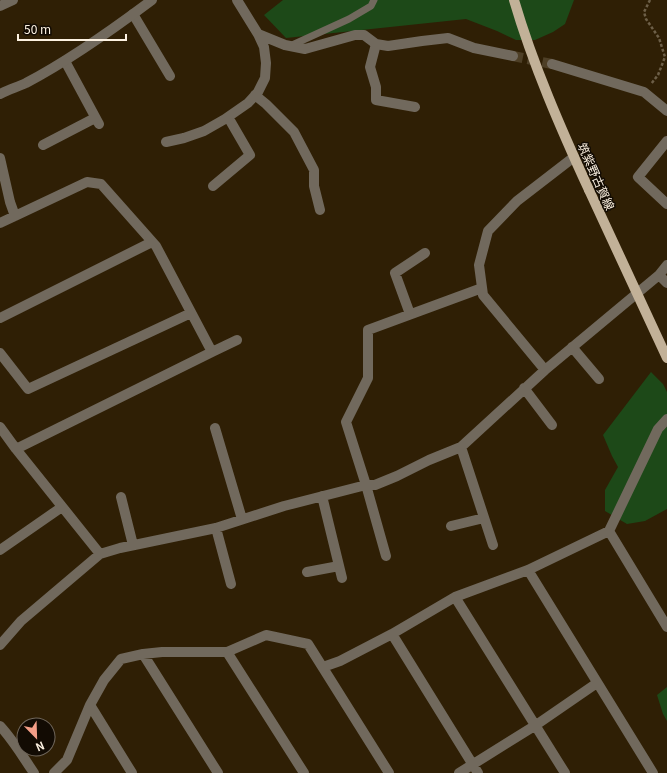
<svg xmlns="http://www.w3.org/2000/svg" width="667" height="773" viewBox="0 0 667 773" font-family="Georgia,'Noto Sans JP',serif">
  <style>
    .green { fill: #1d4918 }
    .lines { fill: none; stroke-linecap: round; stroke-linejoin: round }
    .minor-tunnel { stroke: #4e3f26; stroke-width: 10; stroke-dasharray: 10 5; stroke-linecap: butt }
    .path { stroke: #6d5f48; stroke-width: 2.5; stroke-dasharray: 3 2; stroke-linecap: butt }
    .service { stroke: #71695d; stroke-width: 7 }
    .minor { stroke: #71695d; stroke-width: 10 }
    .tertiary { stroke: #71695d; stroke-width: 10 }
    .primary { stroke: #c2b198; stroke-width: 10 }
    .primary-bridge { stroke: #c2b198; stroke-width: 10 }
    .labels { text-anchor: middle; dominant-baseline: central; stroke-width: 3; stroke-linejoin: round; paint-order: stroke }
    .street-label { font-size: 12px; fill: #fdf2e2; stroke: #120b03 }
  </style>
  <rect width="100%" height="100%" fill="#2f1f05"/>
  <path class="green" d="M283 0H574L565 24 553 32 535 40H516L497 31 466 19 286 38 264 15Z
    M651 372 663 384 667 392V509L645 521 627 524 605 511V490L618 467 612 456 603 435Z
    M667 687V721L663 714 657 695Z"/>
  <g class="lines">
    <path class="minor-tunnel" d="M513 56 552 64"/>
    <path class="path" d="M650 0 644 12 646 19 659 38 665 57 658 75 651 84"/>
    <path class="service" d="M290 46 349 19 371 6 374 0"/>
    <path class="minor" d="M237 0 258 34 285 45 305 49 355 35H364L376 44 388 46 422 41 448 38 474 48 513 56
      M0 6 13 0
      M133 14 170 76
      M376 44 370 67 376 87V100L415 107
      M65 61 99 124
      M552 64 644 92 667 111
      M255 95 266 104 294 132 314 170V186L320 210
      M667 141 638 177 667 204
      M166 142 184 138 204 131 225 119 248 103 258 92 265 78 266 63 264 47 258 34
      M43 145 95 118
      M0 158 10 202 15 216 0 223
      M213 186 250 155 228 117
      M15 216 87 182 101 184 156 246 212 352 16 449
      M659 275 667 283
      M410 314 395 273 425 253
      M0 318 152 242
      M572 347 599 379
      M212 352 237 340
      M0 353 28 389 191 313
      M545 370 483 295 479 265 488 231 517 201 574 157
      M524 388 552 425
      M0 427 16 449 100 554
      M215 428 242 519
      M461 447 493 545
      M322 496 342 578
      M121 497 133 545
      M451 526 484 518
      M216 528 231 584
      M609 531 667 627
      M0 550 62 507
      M386 556 366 485 346 422 368 378V330L482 288
      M528 570 653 773
      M307 572 339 566
      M455 597 565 773
      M392 634 478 773
      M0 645 21 621 100 554 120 548 216 528 284 506 366 485H375L397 476 429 460 461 447 545 370 659 275 667 265
      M227 652 304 773
      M143 654 218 773
      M323 667 340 661 392 634 455 597 528 570 609 531 658 429 667 419
      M90 705 132 773
      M54 773 67 760 90 705 104 680 121 659 143 654 162 652H227L266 635 308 644 389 773
      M459 773 536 725 597 683"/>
    <path class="tertiary" d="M0 94C8 90 17 87 26 83 70 60 112 30 152 0
      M0 726C13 740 23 757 34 773"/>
    <path class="primary" d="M514 0C533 65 561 129 589 190"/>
    <path class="primary-bridge" d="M589 190 667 358"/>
  </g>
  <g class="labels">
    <g class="street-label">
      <text transform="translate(597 176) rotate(66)">筑紫野古賀線</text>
    </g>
  </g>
  <g transform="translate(36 737) rotate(157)"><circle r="19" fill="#120b03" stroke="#70675c"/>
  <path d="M0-3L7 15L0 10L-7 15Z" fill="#f49e87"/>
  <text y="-6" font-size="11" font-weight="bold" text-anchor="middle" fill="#fdf2e2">N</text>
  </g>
  <path d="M18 34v6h108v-6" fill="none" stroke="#fdf2e2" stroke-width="2"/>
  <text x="24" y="34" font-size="12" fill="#fdf2e2" stroke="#120b03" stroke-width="3" paint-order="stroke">50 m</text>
</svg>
